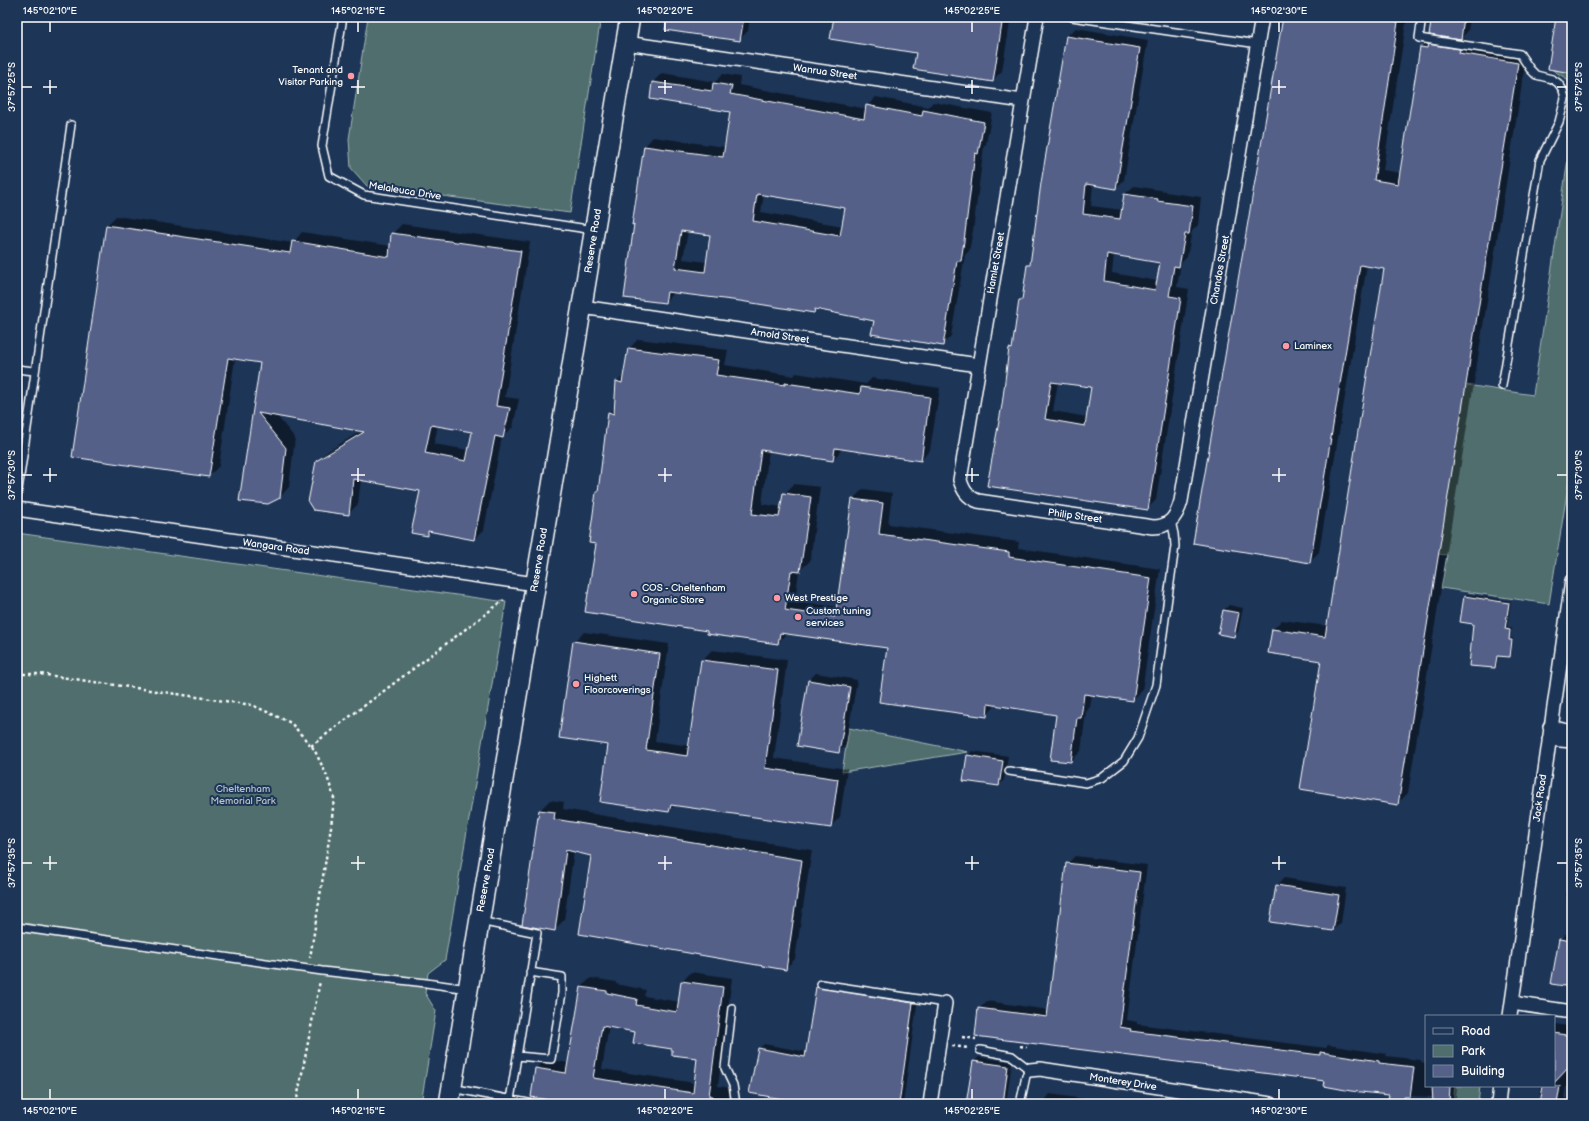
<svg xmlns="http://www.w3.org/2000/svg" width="1589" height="1121" viewBox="0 0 1589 1121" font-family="'Balsamiq Sans',sans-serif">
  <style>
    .green { fill: #4f6e6d; stroke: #a7b6b6 }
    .shadow { fill: #0007; fill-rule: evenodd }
    .building { fill: #556189; stroke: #fff; fill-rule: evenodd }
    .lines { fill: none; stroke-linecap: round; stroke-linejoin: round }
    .lane-casing { stroke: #fff; stroke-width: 10 }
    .street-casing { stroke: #fff; stroke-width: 16 }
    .secondary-casing { stroke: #fff; stroke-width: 22 }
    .path { stroke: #fff; stroke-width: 2.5; stroke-dasharray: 3 3; stroke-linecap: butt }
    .lane { stroke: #1d3557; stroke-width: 7 }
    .street { stroke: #1d3557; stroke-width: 13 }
    .secondary { stroke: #1d3557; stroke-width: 19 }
    .ticks { fill: none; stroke: #fff; stroke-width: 1.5 }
    .poi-dot { fill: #ff9aa2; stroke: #1d3557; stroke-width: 1.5 }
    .labels { text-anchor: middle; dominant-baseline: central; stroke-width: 4; stroke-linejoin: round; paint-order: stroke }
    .poi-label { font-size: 10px; fill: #fff; stroke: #1d3557; text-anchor: start }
    .street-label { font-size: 10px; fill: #fff; stroke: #1d3557 }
    .park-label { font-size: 10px; fill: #b9c5c5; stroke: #1d3557 }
    .neatline { fill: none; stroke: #fff; stroke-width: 1.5 }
    .ticks-label { font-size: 10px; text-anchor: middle; fill: #fff }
  </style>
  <rect width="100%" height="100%" fill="#1d3557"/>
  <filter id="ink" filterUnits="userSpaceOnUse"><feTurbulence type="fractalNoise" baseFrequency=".025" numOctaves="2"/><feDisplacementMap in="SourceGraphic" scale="8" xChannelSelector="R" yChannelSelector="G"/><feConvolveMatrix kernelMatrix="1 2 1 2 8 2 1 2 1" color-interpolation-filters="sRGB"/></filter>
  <g filter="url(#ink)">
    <path class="green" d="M368 17H601L570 213 367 186 351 168 349 139Z
      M1551 69 1572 72V112L1571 89 1567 79Z
      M1572 117V462L1549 604 1441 588 1447 555 1438 554 1466 385 1533 395 1569 152 1567 134Z
      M17 533 506 602 445 960 428 973 425 993 436 1011 421 1104H334L309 1100 308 1104H17Z
      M849 728 968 752 842 772Z
      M1455 1086H1480L1478 1104H1453Z"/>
    <path class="shadow" d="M668 17H750L748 31 740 39Z
      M835 17H1011L1002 71 992 81 917 52Z
      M1284 17H1407L1383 170 1401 173 1421 48 1431 38H1435L1439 35 1433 17H1470L1468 31 1461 38 1469 40 1468 44 1527 53 1408 793 1398 803 1322 660 1272 630 1282 620 1328 626 1385 268 1367 265 1319 552 1309 562ZM1430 44 1465 49 1464 51 1429 46Z
      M1519 17H1572V72L1556 22Z
      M1076 28 1148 40 1124 180 1116 188 1093 184 1091 206 1123 210 1125 194 1134 186 1166 191 1165 192 1201 197 1198 225 1192 231 1187 257 1181 263 1177 287 1189 289 1156 500 1147 509 1003 405 1010 349 1014 345 1020 300 1024 297 1028 265 1032 262 1067 36ZM1114 254 1161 262 1158 281 1112 273ZM1058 382 1092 387 1087 417 1053 411Z
      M662 73 715 82 723 74 740 77 739 85 867 109V106L876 97 928 107 933 102 992 113 986 144 984 146 973 231 969 251 965 255 951 336 942 345 875 320 817 309 814 312 741 300 674 292 665 302 635 223 633 224 645 146 653 137 725 147 732 111 653 82ZM764 194 847 207 843 226 761 212ZM688 231 711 234 707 262 683 259Z
      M116 216 293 243 302 232 391 246 392 234 402 224 530 242 505 397 519 399 513 427 502 437 484 530 474 539 431 531 427 535 421 490 361 479 358 504 348 514 317 462 327 452 361 431 277 416 295 438 289 487 280 497 240 501 261 362 235 359 219 466 209 476 107 225ZM438 425 473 431 469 450 434 444Z
      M17 223H19L17 236Z
      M638 339 728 350 725 365 794 376 796 373 866 384 872 378 940 388 930 450 921 460 843 448 833 460 769 450 762 504 782 507 784 494 794 484 820 487 810 561 799 571 795 601 838 607 853 499 863 489 892 493 888 524 1019 542 1018 548 1160 569 1142 691 1132 700 1092 695 1090 707 1086 712 1081 751 1071 761 1057 714 996 705 986 716 888 647 787 633 778 643 708 630 597 543V492L599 490 609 413 615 407 617 382 625 374 629 349Z
      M1467 594 1511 601 1507 628H1512L1510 638H1513L1511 654 1509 656 1498 655 1497 665 1495 667 1474 623 1465 596Z
      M1229 605 1243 608 1238 632 1233 636 1219 633 1224 610Z
      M584 632 669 644 655 741 690 746 702 660 712 650 787 660 774 758 847 769 840 817 830 827 676 804 669 811 609 744 574 642Z
      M816 673 857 680 846 745 839 752 809 680Z
      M972 751 1008 756 1004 780 999 785 968 756Z
      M550 800 564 802 563 809 812 850 795 959 785 969 592 855 574 851 564 920 554 930 523 924 540 810Z
      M1572 850V898L1566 896 1570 875H1568Z
      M1075 856 1147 865 1127 1020 1137 1022V1024L1326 1048 1328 1045 1386 1054V1056L1421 1060V1062L1426 1063V1086H1457L1456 1097 1449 1104 1433 1102V1097L1407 1096 1403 1100 1390 1094 1326 1080 979 1009 987 1001 1049 1010 1067 864Z
      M1284 878 1346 888 1341 923 1333 930 1277 886Z
      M1572 914V986L1560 940 1566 934H1568Z
      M691 972 732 978 718 1086 731 1088 728 1104H535L537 1101V1099L532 1098 536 1069 545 1059 569 1063 581 987 591 978 616 982V984L646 990 644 996 680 1002 682 982ZM609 1026 636 1031 698 1057 695 1083 602 1069Z
      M822 983 918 998 903 1104H799L800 1101 759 1049 764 1044 807 1052 817 988Z
      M1556 1024 1572 1027V1063L1570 1065 1564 1098 1572 1099V1104H1541L1542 1095H1540L1541 1086H1554V1026Z
      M979 1057 1012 1062 1006 1104H967L974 1062Z
      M1050 1094 1120 1104H1045L1046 1099Z"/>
    <path class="building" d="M667 17H744L740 41 665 30Z
      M834 17H1003L993 82 913 69 916 53 830 39Z
      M1283 17H1367L1398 22 1374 180 1398 184 1420 47 1427 48 1428 44 1460 49 1459 53 1518 63 1398 805 1300 789 1321 661 1268 653 1272 629 1325 637 1384 269 1360 265 1310 563 1193 543Z
      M1432 17H1464L1461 40 1429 35Z
      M1556 17H1572V73L1548 69Z
      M1066 36 1140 48 1116 189 1086 184 1083 214 1120 219 1124 194 1158 199 1157 201 1193 206 1189 234H1185L1179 267 1174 266 1169 296 1181 298 1148 510 987 486 1002 405 1009 348 1012 349 1019 300H1022L1027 265H1030L1041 183ZM1107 254 1160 263 1155 290 1104 281ZM1051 382 1091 387 1085 426 1045 419Z
      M652 82 712 91 713 83 732 86 730 94 864 119 866 105 922 116 923 110 984 122 978 154 975 153 964 241 961 261H957L943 346 871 334 874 321 815 309 814 313 740 301 667 292 665 303 624 298 634 224 632 225 644 146 723 157 730 112 650 99ZM757 194 845 208 840 236 753 221ZM681 231 710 235 705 272 675 268Z
      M106 225 290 253 292 241 389 257 391 233 521 251 496 406 510 408 503 438 495 436 474 540 428 531V536L411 533 420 491 353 479 349 515 313 510 308 502 316 461 364 432 258 413 286 448 280 498 268 504 239 501 260 363 228 358 209 477 72 457ZM431 425 472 432 466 461 425 453Z
      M628 348 719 360 716 375 785 385V383L860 394 861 387 930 397 921 461 835 448 833 461 761 450 752 514 779 517 783 493 811 497 800 572 791 571 785 610 835 617 852 499 883 503 879 534 1009 552V557L1151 578 1133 701 1084 694 1081 718H1077L1071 762 1050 760 1056 715 988 704 987 717 879 702 887 648 780 633 778 644 707 634V631L585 612 596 544 589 543 596 492H598L608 412 614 414 616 381 622 383Z
      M1464 596 1509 603 1505 629 1510 630 1509 640H1512L1510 657 1497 656 1495 668 1469 666 1473 624 1460 622Z
      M1223 610 1239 613 1234 637 1218 634Z
      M573 641 660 654 646 750 687 756 701 660 778 670 765 768 838 779 831 828 671 805 669 812 600 802 608 745 559 738Z
      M808 680 850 687 839 753 797 746Z
      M967 755 1003 761 999 786 963 781Z
      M539 810 555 812 554 819 802 860 786 970 579 934 591 856 566 850 555 931 522 925Z
      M1066 863 1140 872 1120 1027 1131 1029 1130 1031 1320 1055V1052L1379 1061V1063L1414 1067 1410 1097H1404V1101L1388 1099 1389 1095 1351 1091 1324 1086 1325 1081 975 1036 978 1008 1047 1017Z
      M1276 885 1339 895 1333 931 1270 922Z
      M1559 939 1572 941V987L1551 984Z
      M681 981 723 987 709 1096H713L712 1104H573L531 1097 535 1068 566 1073 581 987 607 991V993L637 999 636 1005 677 1012ZM602 1026 635 1032 633 1043 672 1049V1055L697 1058 693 1093 593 1078Z
      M816 987 913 1003 899 1104H798L799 1102 749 1093 758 1048 805 1057Z
      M1554 1033 1572 1036V1055L1571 1054 1568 1068 1554 1083Z
      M973 1061 1008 1066 1003 1104H966Z
      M1432 1086H1450L1449 1104 1433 1103Z
      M1543 1086H1560L1557 1104H1540Z"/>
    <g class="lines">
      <defs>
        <path id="lane" d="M343 17 322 146 329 176 364 195 594 230
          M1072 17 1258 44
          M1422 17 1419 38 1520 54 1530 69 1536 75 1552 79 1558 83 1563 90 1565 99 1559 122 1540 160 1502 386
          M17 369 34 371
          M17 497 71 125
          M1009 771 1086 783 1102 778 1124 761 1138 738 1156 685 1175 546 1174 534 1171 521
          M480 921 537 933 510 1100
          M17 927 322 971 426 983 468 989
          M821 984 945 1003
          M732 1008 725 1068 733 1085 736 1104
          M980 1050 1012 1056 1030 1070 1026 1076 1020 1104
          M517 1056 551 1059 562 993V977L530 972
          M452 1088 533 1104"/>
        <path id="street" d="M1037 17 960 480C963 490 967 497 978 501L1153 527C1170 527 1177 516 1181 501L1262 17
          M626 43 1023 101
          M582 307 978 365
          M17 509 535 584
          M1550 727 1572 732
          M1549 739 1572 741
          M1512 1003 1572 1012
          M1510 1016 1572 581
          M1030 1070 1040 1069 1271 1104
          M930 1104 945 1003
          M1498 1104 1500 1086"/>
        <path id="secondary" d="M449 1104 630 17"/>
      </defs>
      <use href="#lane" class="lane-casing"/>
      <use href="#street" class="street-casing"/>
      <use href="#secondary" class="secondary-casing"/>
      <path class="path" d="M17 674H40L252 705 291 723 314 749 327 776 334 798 331 827 310 958
        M311 746 504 600
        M962 1037 976 1039
        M952 1046 969 1048
        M1020 1046 1027 1047
        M296 1104 320 981"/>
      <use href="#lane" class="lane"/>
      <use href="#street" class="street"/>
      <use href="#secondary" class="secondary"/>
    </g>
  </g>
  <path class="ticks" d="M50 22V32M358 22V32M665 22V32M972 22V32M1279 22V32M50 80V94M358 80V94M665 80V94M972 80V94M1279 80V94M22 87H32M43 87H57M351 87H365M658 87H672M965 87H979M1272 87H1286M1557 87H1567M50 468V482M358 468V482M665 468V482M972 468V482M1279 468V482M22 475H32M43 475H57M351 475H365M658 475H672M965 475H979M1272 475H1286M1557 475H1567M50 856V870M358 856V870M665 856V870M972 856V870M1279 856V870M22 863H32M43 863H57M351 863H365M658 863H672M965 863H979M1272 863H1286M1557 863H1567M50 1089V1099M358 1089V1099M665 1089V1099M972 1089V1099M1279 1089V1099"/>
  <g class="poi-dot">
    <circle cx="351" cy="76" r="4"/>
    <circle cx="1286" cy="346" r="4"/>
    <circle cx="634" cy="594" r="4"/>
    <circle cx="777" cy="598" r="4"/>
    <circle cx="798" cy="617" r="4"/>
    <circle cx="576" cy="684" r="4"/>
  </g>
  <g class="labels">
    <g class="poi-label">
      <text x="343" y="70" text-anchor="end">Tenant and<tspan x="343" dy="12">Visitor Parking</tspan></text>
      <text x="1294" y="346">Laminex</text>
      <text x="642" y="588">COS - Cheltenham<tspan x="642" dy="12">Organic Store</tspan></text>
      <text x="785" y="598">West Prestige</text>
      <text x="806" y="611">Custom tuning<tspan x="806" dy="12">services</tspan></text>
      <text x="584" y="678">Highett<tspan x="584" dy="12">Floorcoverings</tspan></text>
    </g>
    <g class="street-label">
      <text transform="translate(825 72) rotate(8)">Wanrua Street</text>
      <text transform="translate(405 191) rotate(9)">Melaleuca Drive</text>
      <text transform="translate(593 241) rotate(-81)">Reserve Road</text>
      <text transform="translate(996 263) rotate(-80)">Hamlet Street</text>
      <text transform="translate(1220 270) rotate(-80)">Chandos Street</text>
      <text transform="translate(780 336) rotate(8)">Arnold Street</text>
      <text transform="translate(1075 516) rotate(8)">Philip Street</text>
      <text transform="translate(276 547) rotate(8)">Wangara Road</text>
      <text transform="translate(539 560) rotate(-81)">Reserve Road</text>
      <text transform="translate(1540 798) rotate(-82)">Jack Road</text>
      <text transform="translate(486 880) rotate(-80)">Reserve Road</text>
      <text transform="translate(1123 1082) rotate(9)">Monterey Drive</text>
    </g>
    <g class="park-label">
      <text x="243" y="789">Cheltenham<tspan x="243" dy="12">Memorial Park</tspan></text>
    </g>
  </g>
  <rect width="1589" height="1121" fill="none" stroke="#1d3557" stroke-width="44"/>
  <rect x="1425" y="1015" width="130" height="72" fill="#1d3557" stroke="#77869a"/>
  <rect x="1433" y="1028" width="20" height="6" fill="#1d3557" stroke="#77869a"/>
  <text x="1461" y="1035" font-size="12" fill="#ffffff">Road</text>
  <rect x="1433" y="1045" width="20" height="12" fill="#4f6e6d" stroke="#77869a"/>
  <text x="1461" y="1055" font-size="12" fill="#ffffff">Park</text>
  <rect x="1433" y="1065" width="20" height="12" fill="#556189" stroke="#77869a"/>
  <text x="1461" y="1075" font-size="12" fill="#ffffff">Building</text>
  <rect x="22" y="22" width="1545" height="1077" class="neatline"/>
  <g class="ticks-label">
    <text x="50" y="14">145°02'10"E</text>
    <text x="358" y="14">145°02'15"E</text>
    <text x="665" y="14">145°02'20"E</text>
    <text x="972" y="14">145°02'25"E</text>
    <text x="1279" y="14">145°02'30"E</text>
    <text transform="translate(11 87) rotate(-90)" y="4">37°57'25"S</text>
    <text transform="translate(1578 87) rotate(-90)" y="4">37°57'25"S</text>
    <text transform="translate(11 475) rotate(-90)" y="4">37°57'30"S</text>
    <text transform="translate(1578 475) rotate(-90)" y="4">37°57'30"S</text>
    <text transform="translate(11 863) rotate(-90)" y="4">37°57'35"S</text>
    <text transform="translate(1578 863) rotate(-90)" y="4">37°57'35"S</text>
    <text x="50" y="1114">145°02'10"E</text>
    <text x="358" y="1114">145°02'15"E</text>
    <text x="665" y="1114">145°02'20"E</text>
    <text x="972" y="1114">145°02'25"E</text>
    <text x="1279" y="1114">145°02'30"E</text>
  </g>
</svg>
